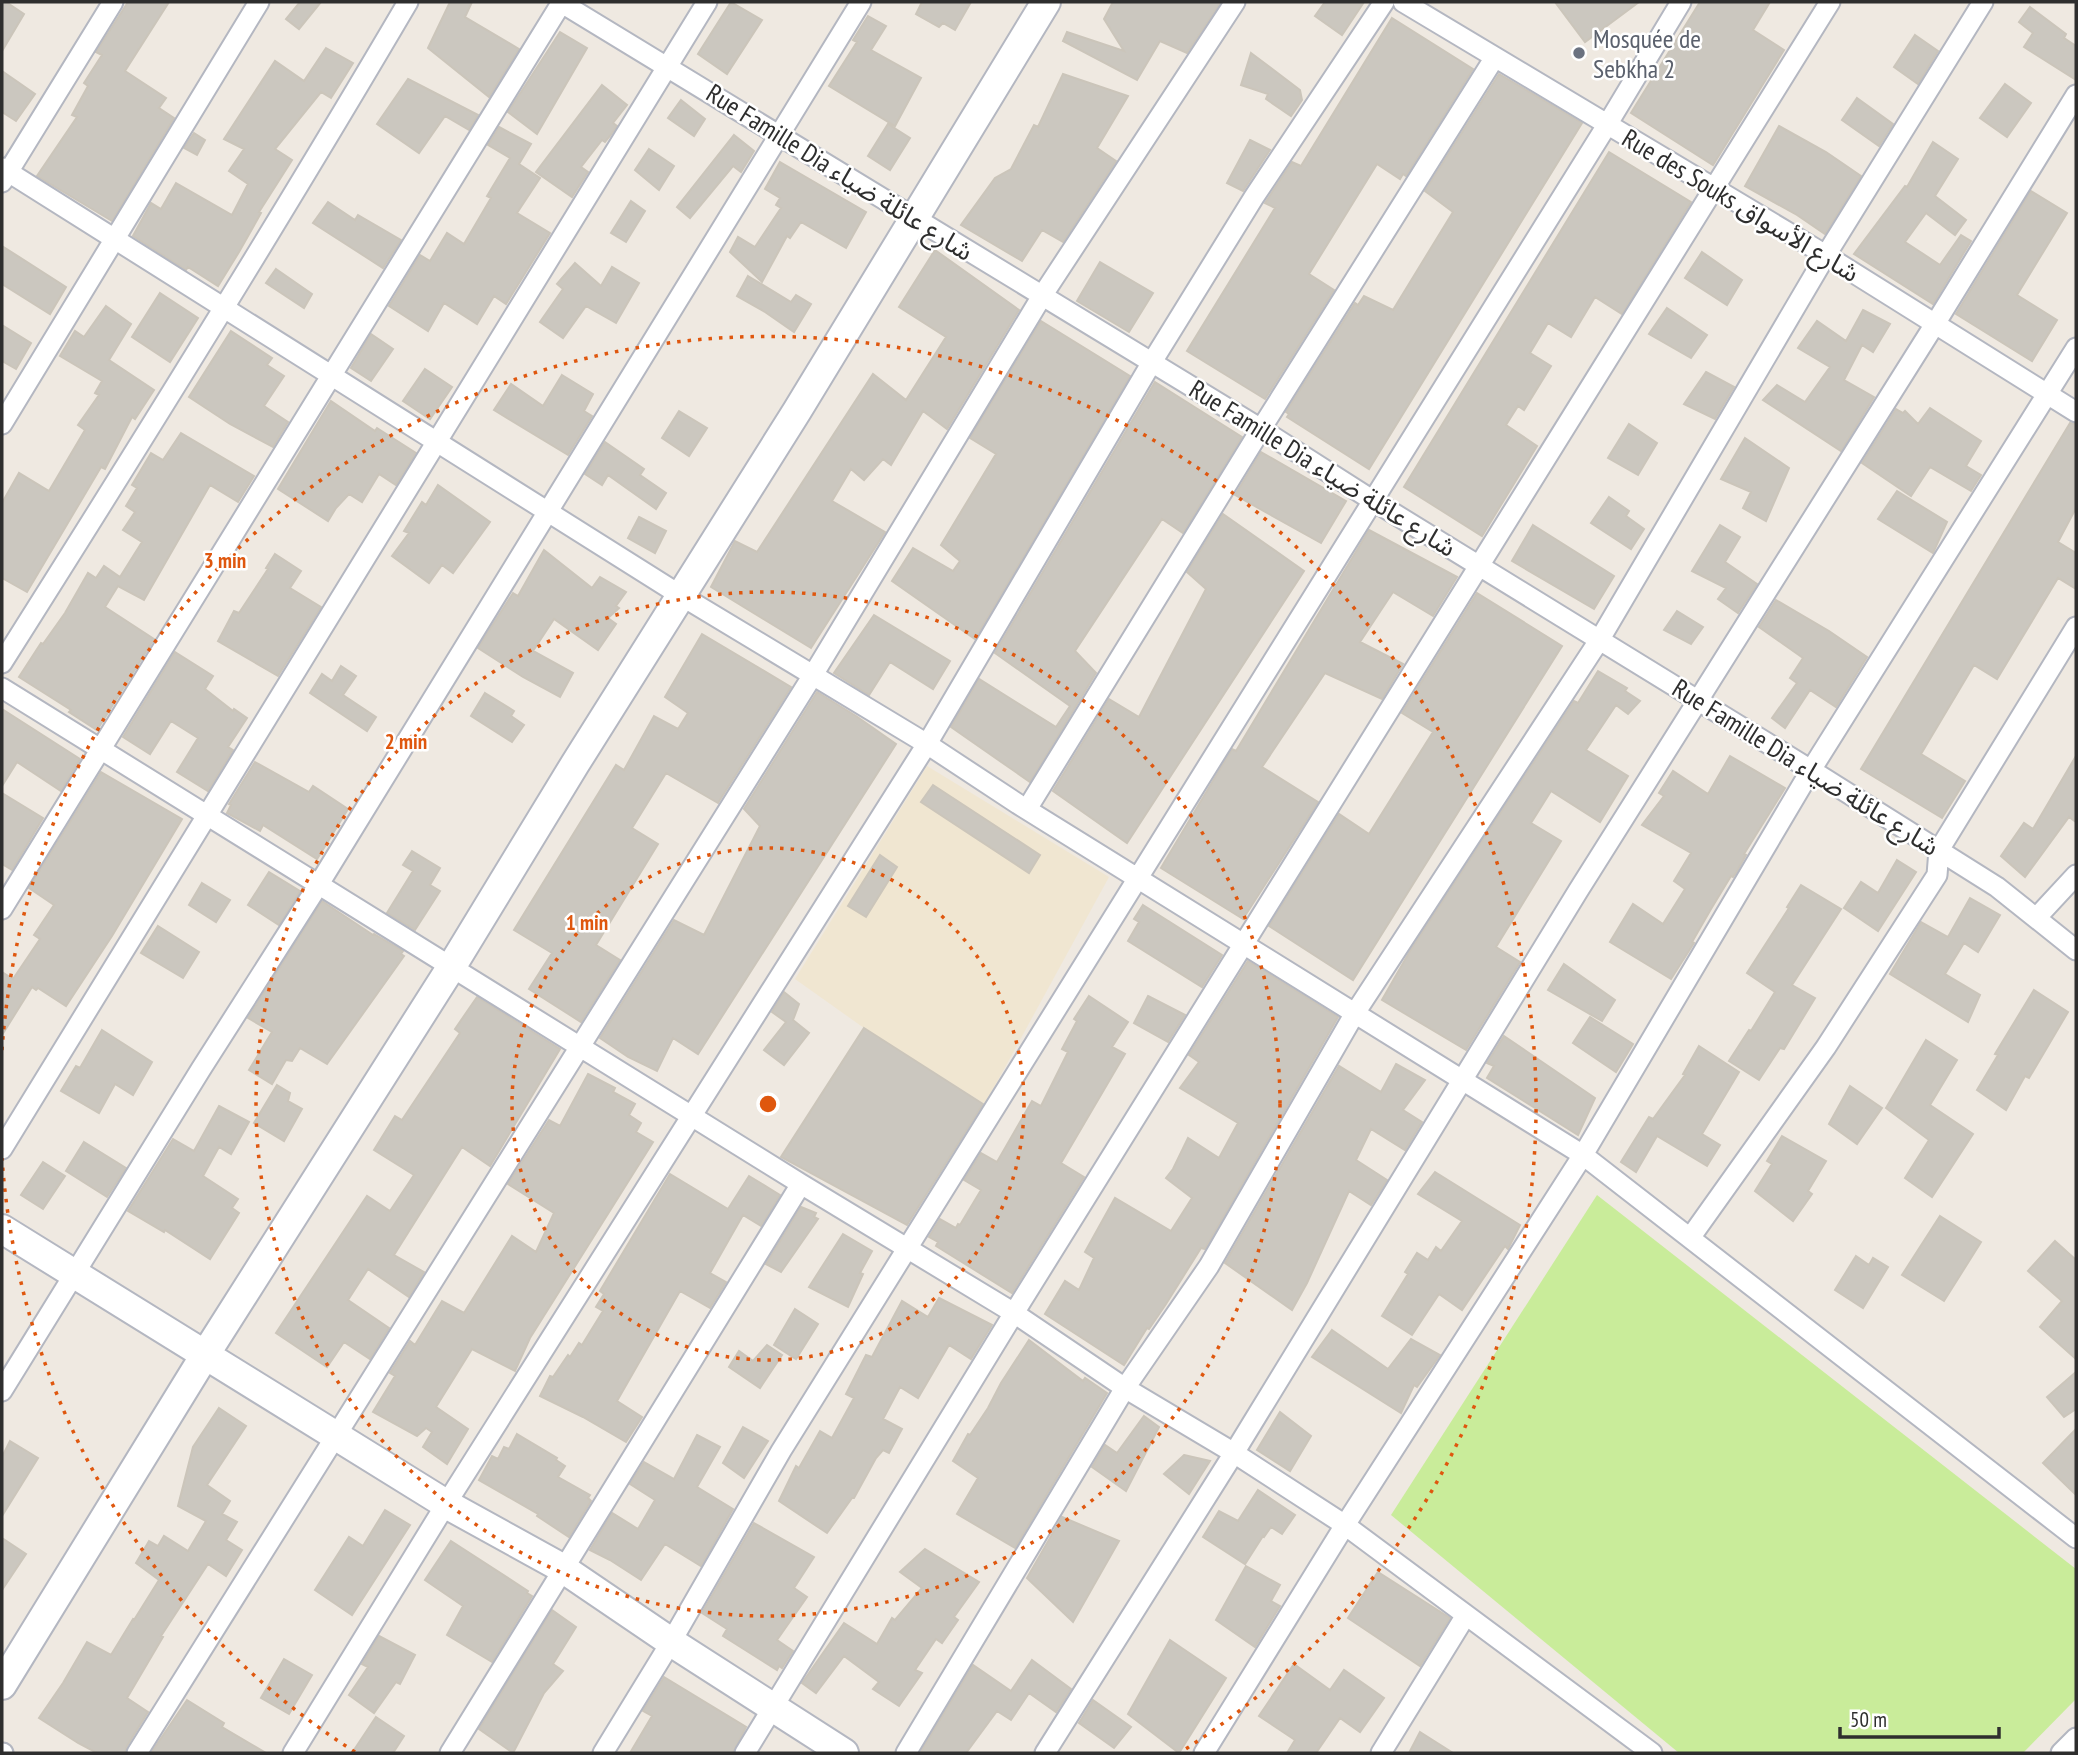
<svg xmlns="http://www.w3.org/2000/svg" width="2078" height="1755" viewBox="0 0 2078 1755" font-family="'PT Sans Narrow','Noto Sans Arabic',sans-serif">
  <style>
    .education { fill: #f0e6d1 }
    .pitch { fill: #c9ec9a }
    .building { fill: #cbc7bf; stroke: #cbc5ba; stroke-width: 2 }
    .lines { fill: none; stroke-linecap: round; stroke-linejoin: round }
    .street-casing { stroke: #b4b7c1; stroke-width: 23 }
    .secondary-casing { stroke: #b4b7c1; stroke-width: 32 }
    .street { stroke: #fff; stroke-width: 19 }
    .secondary { stroke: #fff; stroke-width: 28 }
    .ring { fill: none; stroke: #df570e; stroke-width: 3.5; stroke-dasharray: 3.5 7 }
    .worship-dot { fill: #6b7280; stroke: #fff; stroke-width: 2.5 }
    .labels { text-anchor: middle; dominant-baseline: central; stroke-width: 5; stroke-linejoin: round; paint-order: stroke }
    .worship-label { font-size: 26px; fill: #5b616d; stroke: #fff; text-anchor: start }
    .street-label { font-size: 26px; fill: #2e2e2e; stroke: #fff }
    .centre { fill: #df570e; stroke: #fff; stroke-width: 3.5 }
    .ring-label { font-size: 21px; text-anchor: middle; font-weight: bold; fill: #df570e; stroke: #fff; stroke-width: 5; stroke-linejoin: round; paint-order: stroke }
  </style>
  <rect width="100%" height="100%" fill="#efe9e1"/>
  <path class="education" d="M927 766 1109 877 985 1104 864 1028 795 979Z"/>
  <path class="pitch" d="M1597 1195 2076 1569V1699L2023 1753H1679L1391 1515Z"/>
  <path class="building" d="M2 2H6L24 14 2 51Z
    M128 2H169L125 71 166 98 159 108 174 118 112 221 37 176 77 117 72 115 88 86 84 83 102 55 96 52Z
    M300 2H321L299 29 286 19Z
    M450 2H472L465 17 519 49 489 97 428 48Z
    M731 2 762 20 727 74 698 54Z
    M922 2H971L955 30 943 23 939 27 916 14Z
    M1113 2H1221L1187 53 1160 41 1137 80 1063 41 1067 32 1124 51 1104 19Z
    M1325 2H1364L1342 35 1315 16Z
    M1555 2H1639L1585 42Z
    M1700 2H1770L1753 30 1784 50 1713 165 1631 113Z
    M2030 7 2066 34 2064 38 2076 46V80L2024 47 2033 33 2019 22Z
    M868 16 886 26 871 50 921 78 895 126 829 86 857 42 853 40Z
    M1392 18 1473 69 1406 176 1403 174 1400 179 1377 164 1309 274 1334 290 1265 399 1187 351 1275 208 1265 203 1292 162 1301 166Z
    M560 32 587 48 537 134 508 112Z
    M1915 35 1938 51 1918 84 1894 67Z
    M326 48 353 63 331 98 321 92 275 149 292 160 259 212 261 213 239 252 218 286 188 267 186 270 133 236 151 203 161 209 176 183 232 215 248 184 229 171 244 149 224 139 275 61 304 81Z
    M1251 53 1300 90 1302 100 1291 116 1266 99 1268 94 1241 85Z
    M2 71 35 94 16 121 2 112Z
    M1063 74 1128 96 1097 148 1116 161 1063 242 1042 230 1022 261 961 225 995 178 1011 169 1034 125 1038 127Z
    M1499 74 1582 123 1369 469 1287 417 1289 414 1286 412 1355 303 1358 305 1364 296 1393 310 1453 212 1425 191Z
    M408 79 478 115 469 130 445 116 419 153 377 124Z
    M2005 84 2031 103 2007 137 1980 118Z
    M602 85 627 105 613 123 617 126 610 136 605 142 602 140 581 167 588 172 572 197 536 172Z
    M1857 98 1893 124 1879 146 1842 120Z
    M681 100 705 119 694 136 668 118Z
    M888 124 910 138 890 170 868 156Z
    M1779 126 1826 152 1861 176 1825 234 1797 215 1745 186Z
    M499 127 531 144 519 164 540 178 517 213 550 233 506 304 494 296 477 324 444 303 428 331 389 306 420 255 430 261 447 233 464 244 491 198 487 196 510 158 488 145Z
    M194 133 205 140 197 155 184 148Z
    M734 135 754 151 741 172 733 166 690 218 677 207Z
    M1250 140 1270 150 1243 191 1227 183Z
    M1933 142 1958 159 1935 196 1966 220 1955 235 1926 213 1905 242 1940 265 1961 235 1971 241 1933 304 1854 254 1905 186 1907 187Z
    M649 149 674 166 659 190 635 170Z
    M1609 152 1691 202 1622 314 1595 297 1571 337 1548 323 1530 353 1551 366 1524 410 1518 406 1506 425 1537 446 1482 536 1404 487Z
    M780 162 866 212 846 248 801 222 790 238 787 236 762 282 730 252 738 237 755 247 781 208 776 205 780 198 765 189Z
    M2031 191 2067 213 2017 295 2057 320 2032 361 1956 314Z
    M631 201 645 211 626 242 611 233Z
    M328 202 355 220 358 215 401 240 383 268 313 223Z
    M2 246 66 287 50 314 2 284Z
    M935 250 1019 310 947 429 923 411 891 465 883 459 864 480 851 469 832 501 885 532 811 648 711 587 735 541 757 552 873 374 906 400 946 337 899 307Z
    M1702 252 1742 280 1727 305 1685 278Z
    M1100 262 1153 293 1129 332 1077 301Z
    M575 263 601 286 612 267 639 283 616 323 586 306 563 338 540 322 563 289 557 284Z
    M276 269 312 294 304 308 266 283Z
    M748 276 791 302 796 295 811 304 794 332 765 312 737 296Z
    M160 293 198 318 170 362 132 337Z
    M106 306 131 324 109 360 154 390 135 419 132 417 105 469 101 467 27 592 2 578V503L19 473 49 491 85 430 78 425 99 395 95 393 102 381 60 356 75 331 84 337Z
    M1667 308 1707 335 1691 358 1649 334Z
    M1863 310 1890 324 1873 352 1862 345 1844 380 1874 397 1841 451 1763 400 1777 385 1805 402 1830 367 1798 348 1817 321 1846 341Z
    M1041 321 1130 376 975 639 892 581 913 548 953 571 960 561 941 545 996 454 970 438Z
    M2 325 31 343 16 369 2 361Z
    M231 331 272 358 267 365 284 376 264 406 288 422 273 447 230 424 189 397Z
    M371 334 393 349 371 381 351 368Z
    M425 369 452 387 430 419 403 401Z
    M1706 372 1734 387 1715 419 1684 404Z
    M562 375 593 394 584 411 592 416 568 455 494 410 511 384 543 406Z
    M1155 382 1242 437 1183 533 1162 519 1075 651 1096 673 1030 782 951 727 979 679 1056 727 1070 706 995 653Z
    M331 401 375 431 377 428 416 453 396 485 379 474 362 502 349 494 336 508 328 521 278 489Z
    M1930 408 1981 441 1966 466 1981 475 1971 491 1930 467 1911 496 1862 463 1896 409 1903 413 1905 411 1918 424Z
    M679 411 707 428 689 456 662 438Z
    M2070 423 2076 424V508L2058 542 2076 553V589L2058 578 1997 679 1974 665 1921 754 1965 781 1942 818 1861 769Z
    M1629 424 1657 443 1638 475 1608 458Z
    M181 433 254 476 238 502 210 485 144 600 118 586 105 607 154 639 97 730 69 712 71 710 19 677 41 643 43 644 65 613 88 573 96 578 104 566 120 577 142 542 123 530 135 512 126 506 137 488 132 485 151 453 163 460Z
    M1745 438 1789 468 1766 521 1743 508 1751 492 1721 479Z
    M605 442 644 469 640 475 666 493 656 509 608 475 602 485 585 474Z
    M1261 452 1346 501 1321 543 1235 495Z
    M438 485 490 522 453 573 442 565 429 583 392 556 409 533 404 531 422 502 426 505Z
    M1897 491 1947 522 1933 553 1878 519Z
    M1609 497 1629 511 1626 516 1644 529 1631 549 1591 523Z
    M1223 514 1304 571 1127 843 1053 791 1109 699 1139 717 1206 589 1187 572Z
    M639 517 666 531 655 553 628 538Z
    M1533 525 1614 576 1594 609 1512 561Z
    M1720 525 1740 537 1725 562 1757 584 1738 613 1718 599 1726 588 1692 571Z
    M1369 530 1457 577 1433 616 1393 592 1360 642 1403 664 1382 699 1325 673 1262 767 1318 802 1243 919 1161 868 1232 749 1236 751Z
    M544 550 592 588 600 577 626 592 616 606 619 608 608 618 616 624 598 650 554 619 533 651 573 673 560 697 523 677 478 648 513 593 518 596Z
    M275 554 301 571 290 588 321 607 278 676 218 641 234 611 239 613 268 569 266 568Z
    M1477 593 1562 646 1353 980 1269 926 1339 814 1369 834 1433 732 1402 713Z
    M1776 600 1829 631 1867 657 1836 707 1810 690 1785 728 1772 718 1797 683 1790 678 1803 658 1759 627Z
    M1677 611 1703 627 1691 644 1664 630Z
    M874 615 950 661 933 689 890 662 869 695 834 673Z
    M702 634 791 687 718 803 666 773 632 828 658 844 596 945 620 960 581 1022 529 989 552 953 514 930 616 765 624 770 654 716 678 729 688 713 665 697Z
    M175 652 213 676 205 689 233 711 234 709 247 718 228 747 233 750 208 791 177 772 198 738 171 721 150 754 123 737Z
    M341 666 356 676 343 695 376 717 367 731 310 693 322 674 332 681Z
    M1598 671 1627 688 1625 691 1640 701 1628 714 1616 705 1586 750 1628 776 1600 822 1551 791 1531 823 1561 841 1496 947 1520 962 1466 1050 1382 1000 1410 951 1574 701 1578 703Z
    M817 692 856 716 896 744 698 1054 673 1038 657 1071 628 1057 600 1038 674 920 704 935 760 826 744 809Z
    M485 693 514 711 511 716 524 725 512 742 471 716Z
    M2 709 80 759 61 791 17 762 2 786Z
    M1730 756 1785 788 1744 854 1746 855 1736 873 1733 877 1731 876 1711 909 1692 942 1694 943 1671 979 1610 942 1633 904 1663 924 1685 889 1674 881 1691 853 1642 825 1664 796 1659 793 1673 771 1708 794Z
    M2076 756V822L2069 817 2025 877 2001 856 2024 823 2033 829Z
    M255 762 309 792 313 786 348 809 317 859 263 825 260 831 227 813 231 805 229 804Z
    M101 772 182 819 112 936 66 1006 38 988 36 990 32 987 2 1035V972L13 979 40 939 34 935 54 905 29 888Z
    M933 785 1040 855 1029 873 921 802Z
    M2 793 43 818 12 870 2 864Z
    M412 851 440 868 430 885 440 891 415 930 387 913 413 871 403 865Z
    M880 855 897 867 866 917 848 906Z
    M1897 860 1916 872 1878 931 1844 908 1861 882 1878 893Z
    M269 872 300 891 279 925 248 905Z
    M202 883 230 900 216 922 189 905Z
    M1801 885 1841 909 1792 985 1815 998 1784 1049 1780 1048 1759 1080 1729 1061 1749 1030 1751 1031 1775 992 1747 973 1789 908 1787 907Z
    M1970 898 2000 915 1978 952 1964 943 1945 974 1980 995 1968 1022 1890 974 1921 922 1948 937Z
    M322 901 373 935 374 934 403 951 401 954 404 956 327 1064 300 1048 292 1061 286 1060 272 1084 249 1070 272 1032 248 1018Z
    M1143 905 1222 955 1202 987 1128 941 1139 922 1134 919Z
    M158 926 199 952 183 978 141 953Z
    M1248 961 1338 1017 1205 1249 1201 1248 1166 1304 1149 1329 1147 1328 1124 1365 1045 1314 1065 1281 1079 1290 1094 1258 1085 1252 1115 1198 1171 1231 1192 1198 1166 1178 1173 1169 1188 1138 1219 1158 1238 1123 1180 1088 1199 1062 1189 1055Z
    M1564 964 1615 1000 1602 1021 1548 990Z
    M2034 990 2068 1012 2029 1078 2025 1076 2006 1110 1977 1090 1998 1055 1995 1054Z
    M784 992 799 1004 793 1020 809 1033 784 1065 764 1050 786 1022 772 1012Z
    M1089 996 1128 1022 1112 1047 1125 1054 1061 1163 1084 1177 1012 1293 936 1246 938 1242 929 1237 940 1219 956 1228 958 1224 960 1225 981 1190 964 1180 981 1153 997 1162 1032 1101 1041 1106 1068 1052 1062 1049 1077 1021 1074 1019Z
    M1148 996 1185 1015 1168 1042 1134 1023Z
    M477 997 560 1049 490 1166 462 1147 394 1255 424 1272 409 1297 368 1269 348 1300 389 1328 370 1359 344 1342 327 1367 276 1333 367 1196 390 1211 414 1175 374 1150 395 1116 402 1120 460 1033 455 1029Z
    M1590 1017 1633 1044 1616 1072 1573 1043Z
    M864 1028 983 1104 907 1225 781 1157Z
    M102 1030 152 1062 133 1095 115 1084 99 1113 61 1091 76 1066 80 1068Z
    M1504 1036 1595 1098 1578 1135 1487 1078 1494 1066 1487 1063Z
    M1926 1040 1957 1060 1930 1105 1973 1134 1932 1197 1905 1178 1929 1140 1886 1108Z
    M1699 1046 1739 1072 1702 1134 1720 1145 1707 1166 1657 1136 1636 1172 1621 1162 1649 1117 1653 1119 1685 1075 1683 1074Z
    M1396 1064 1425 1080 1403 1110 1422 1122 1405 1150 1371 1129 1356 1160 1387 1180 1371 1205 1349 1191 1307 1283 1292 1310 1225 1263 1339 1066 1381 1092Z
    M588 1074 615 1088 613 1092 635 1104 629 1115 641 1123 636 1132 653 1142 530 1338 515 1371 472 1349 436 1407 468 1429 447 1464 423 1447 432 1432 426 1428 417 1436 373 1412 395 1376 390 1373 410 1341 415 1345 442 1301 464 1313 512 1236 536 1252 554 1213 508 1184 549 1120 560 1126Z
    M277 1085 290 1093 288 1101 302 1109 284 1141 254 1123Z
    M1850 1086 1882 1108 1857 1144 1829 1124Z
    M219 1106 249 1122 231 1154 219 1147 203 1176 238 1199 232 1208 239 1213 210 1259 165 1230 164 1232 128 1211 173 1139 194 1151Z
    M1782 1136 1826 1161 1808 1191 1812 1194 1793 1221 1755 1191 1772 1164 1767 1161Z
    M84 1142 126 1168 107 1197 66 1171Z
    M43 1162 65 1176 43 1209 21 1195Z
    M1435 1172 1520 1225 1508 1249 1505 1246 1462 1310 1439 1294 1412 1335 1382 1316 1408 1274 1405 1272 1417 1253 1428 1260 1436 1247 1441 1251 1462 1221 1418 1194Z
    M670 1174 728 1209 749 1176 780 1195 761 1226 743 1215 710 1273 726 1282 710 1308 680 1291 617 1401 642 1417 626 1442 583 1417 540 1396 550 1376 553 1377 568 1355 570 1357 579 1343 582 1345 603 1311 596 1307 604 1294 600 1291Z
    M801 1207 816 1213 814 1217 818 1219 781 1272 766 1264Z
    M1940 1216 1981 1242 1944 1301 1902 1275Z
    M843 1234 872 1251 860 1273 863 1274 848 1307 809 1287Z
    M2055 1241 2076 1260V1359L2040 1327 2062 1301 2028 1271Z
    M1856 1256 1869 1265 1873 1258 1888 1267 1863 1308 1835 1290Z
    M939 1298 992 1325 971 1359 949 1345 918 1398 900 1387 883 1419 902 1429 889 1453 883 1450 876 1458 854 1498H852L827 1533 779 1501 796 1466 799 1468 820 1431 832 1438 854 1398 846 1394 866 1355 872 1357 902 1301 928 1317Z
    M795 1309 818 1324 796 1359 774 1345Z
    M1332 1330 1388 1369 1411 1339 1440 1355 1417 1387 1414 1385 1401 1413 1312 1357Z
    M1029 1340 1083 1381 1085 1378 1107 1393 1015 1548 957 1514 978 1478 953 1461 968 1434 970 1435 988 1408 1001 1383Z
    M767 1345 782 1355 760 1388 729 1367 739 1351 753 1361Z
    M2076 1372V1409L2064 1417 2047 1397Z
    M219 1408 246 1426 207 1485 230 1501 222 1514 237 1522 226 1540 242 1550 226 1576 208 1564 161 1636 163 1637 127 1698 148 1712 127 1746 125 1753H97L78 1743 39 1718 63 1683 87 1642 111 1655 133 1619 134 1620 159 1580 136 1563 149 1541 158 1546 164 1536 188 1551 206 1521 178 1506 193 1447Z
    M1280 1412 1311 1436 1290 1471 1257 1450Z
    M1144 1416 1159 1427 1126 1491 1092 1467 1105 1445 1117 1453Z
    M743 1427 768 1441 744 1478 723 1463Z
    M2076 1429V1495L2043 1463Z
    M517 1434 557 1458 556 1460 565 1466 558 1477 590 1495 588 1498 591 1501 569 1537 537 1516 538 1514 479 1480 492 1456 498 1459 504 1447 509 1449Z
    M697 1435 720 1447 697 1487 733 1509 701 1566 665 1544 641 1580 610 1560 590 1550 612 1513 638 1529 655 1500 630 1484 644 1462 674 1479Z
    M10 1441 38 1458 2 1516V1457Z
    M1184 1455 1210 1461 1189 1494 1164 1474Z
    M1258 1490 1295 1515 1282 1534 1271 1527 1264 1537 1263 1536 1245 1564 1203 1537 1219 1511 1238 1521Z
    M385 1510 410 1525 352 1615 315 1590 349 1537 363 1546Z
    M1062 1517 1119 1541 1073 1622 1027 1578Z
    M754 1523 814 1557 794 1588 807 1597 777 1640 793 1651 782 1668 779 1666 777 1670 723 1636 727 1629 702 1613Z
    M2 1538 26 1554 2 1590Z
    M451 1541 528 1591 527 1593 532 1596 492 1662 447 1635 463 1606 425 1580Z
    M925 1549 979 1582 954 1617 958 1620 942 1643 936 1639 915 1670 922 1673 899 1706 873 1689 879 1682 844 1656 816 1693 802 1683 844 1623 877 1644 892 1618 895 1620 922 1588 900 1572Z
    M1246 1566 1280 1585 1271 1601 1280 1606 1255 1647 1216 1620Z
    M1378 1572 1450 1618 1420 1666 1348 1618Z
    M552 1610 576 1627 553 1664 563 1671 544 1693 513 1753 479 1729Z
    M379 1636 415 1655 400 1684 396 1682 374 1713 349 1695 368 1667 362 1664Z
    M1170 1640 1226 1678 1179 1753 1128 1714Z
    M284 1659 312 1675 289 1714 261 1698Z
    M1032 1660 1071 1689 1056 1712 1029 1693 1011 1720 997 1711 966 1753H920L973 1665 1011 1691Z
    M1294 1664 1330 1690 1344 1670 1384 1698 1360 1732 1340 1718 1316 1753H1287L1295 1740 1259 1716Z
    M664 1677 746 1727 733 1753H630L652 1716 643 1711Z
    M187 1700 224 1723 222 1727 266 1753H151Z
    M1093 1700 1131 1727 1114 1748 1079 1723Z
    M376 1717 404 1736 393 1753H352Z
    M1420 1732 1453 1753H1409Z"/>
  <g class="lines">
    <defs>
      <path id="street" d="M560 2 1253 424 1372 500 1811 770 1997 887 2076 950
        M1403 2 1814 248 2076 412
        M2 168 680 595 927 744 1018 804 1583 1155 2076 1538
        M2 182 113 2
        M2 424 259 2
        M2 663C140 445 277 225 408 2
        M2 688 801 1184 1014 1313 1125 1388 1234 1453 1345 1525 1652 1753
        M1027 809 1261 429 1495 57
        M2 909 562 2
        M2037 917 2076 875
        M2 1149 707 2
        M1690 1238 1826 1047 1937 875 1939 850 2076 627
        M2 1391 201 1069 319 884 861 2
        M2 1753H3
        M137 1753 813 675 1042 296 1235 2
        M293 1753 446 1504 927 744 1152 362 1254 197 1384 2
        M450 1753 801 1184
        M603 1753 671 1642 781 1451 1607 125 1681 2
        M745 1753 1014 1313 1830 2
        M906 1753 1125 1388 1209 1266 1355 1013 1600 639 1826 255 1983 2
        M1045 1753 1234 1453 1578 891 1935 324 2076 95
        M1204 1753 1345 1525 1583 1155 1811 770 2076 348
        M1381 1753 1466 1615
        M2061 1753 2076 1738"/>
      <path id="secondary" d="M2 1229 446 1504 562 1568 671 1642 844 1753
        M2 1685 205 1355 452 966 575 764 797 411 1046 2"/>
    </defs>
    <use href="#street" class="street-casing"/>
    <use href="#secondary" class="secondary-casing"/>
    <use href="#street" class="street"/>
    <use href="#secondary" class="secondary"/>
  </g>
  <g class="ring">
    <circle cx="768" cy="1104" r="256"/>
    <circle cx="768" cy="1104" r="512"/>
    <path d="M355 1752A768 768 0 0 1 2 1158M2 1050A768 768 0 1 1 1181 1752"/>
  </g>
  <circle class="worship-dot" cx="1579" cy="53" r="7"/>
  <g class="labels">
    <g class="worship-label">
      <text x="1593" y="38">Mosquée de<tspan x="1593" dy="30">Sebkha 2</tspan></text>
    </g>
    <g class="street-label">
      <text transform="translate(840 172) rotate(32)">Rue Famille Dia شارع عائلة ضياء</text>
      <text transform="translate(1741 205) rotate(31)">Rue des Souks شارع الأسواق</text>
      <text transform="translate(1323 468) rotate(32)">Rue Famille Dia شارع عائلة ضياء</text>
      <text transform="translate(1806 767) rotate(32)">Rue Famille Dia شارع عائلة ضياء</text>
    </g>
  </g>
  <circle cx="768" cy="1104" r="10" class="centre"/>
  <g class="ring-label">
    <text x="225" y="568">3 min</text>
    <text x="406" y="749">2 min</text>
    <text x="587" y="930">1 min</text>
  </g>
  <rect width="2078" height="1755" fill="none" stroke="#2e2e2e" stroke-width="7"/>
  <path d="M1840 1727v10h159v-10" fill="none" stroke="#2e2e2e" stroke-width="3.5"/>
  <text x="1850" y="1727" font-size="21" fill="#2e2e2e" stroke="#ffffff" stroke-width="5" paint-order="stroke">50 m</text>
</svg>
